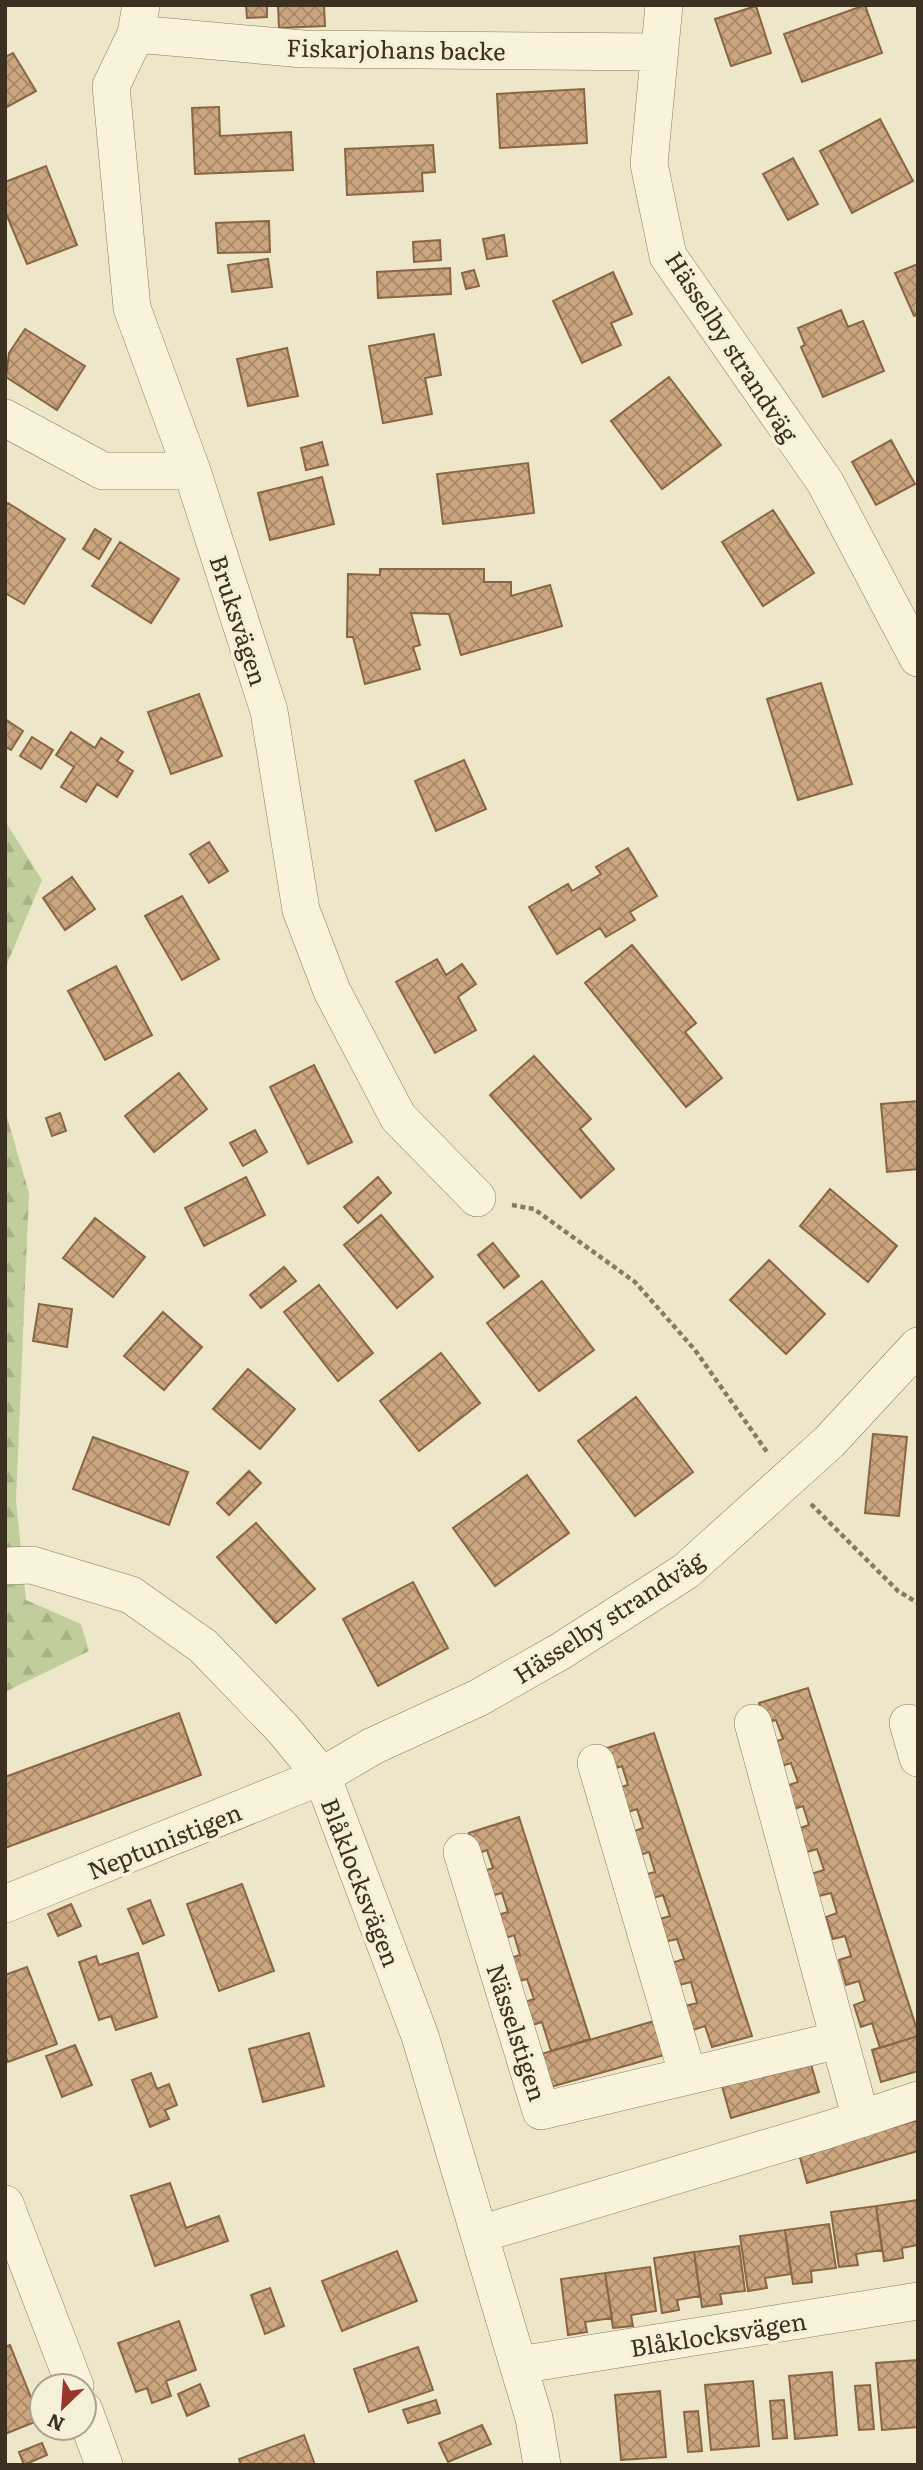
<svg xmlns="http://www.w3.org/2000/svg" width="923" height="2470" viewBox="0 0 923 2470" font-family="Literata,serif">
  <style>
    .forest { fill: url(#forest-firs) }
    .building { fill: url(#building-cross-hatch); stroke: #896643; stroke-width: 2 }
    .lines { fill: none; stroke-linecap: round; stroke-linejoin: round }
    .street-casing { stroke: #8a795d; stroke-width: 38 }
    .path { stroke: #8a795d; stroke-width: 4.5; stroke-dasharray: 5 3.5; stroke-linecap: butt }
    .street { stroke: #f9f3dc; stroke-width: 37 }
    .labels { text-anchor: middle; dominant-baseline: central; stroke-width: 7; stroke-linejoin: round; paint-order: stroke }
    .street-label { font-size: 24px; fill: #3b3021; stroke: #f6f0d8 }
  </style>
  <defs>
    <pattern id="forest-firs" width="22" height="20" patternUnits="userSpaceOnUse" patternTransform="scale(1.75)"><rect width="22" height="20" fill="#c2cd9c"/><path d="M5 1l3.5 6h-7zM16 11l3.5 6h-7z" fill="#a8b086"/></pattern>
    <pattern id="building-cross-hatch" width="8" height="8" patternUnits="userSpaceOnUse" patternTransform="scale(1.75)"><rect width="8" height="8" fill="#cca67f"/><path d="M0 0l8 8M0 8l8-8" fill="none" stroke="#a78868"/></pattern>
  </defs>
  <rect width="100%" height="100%" fill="#eee6c8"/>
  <path class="forest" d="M5 821 42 880 5 969Z
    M5 1110 29 1193 16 1500 26 1600 81 1624 89 1651 5 1692Z"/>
  <path class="building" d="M246 5H267V17L247 18Z
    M278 5H324L325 26 279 28Z
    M865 5 882 53 802 82 784 34Z
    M756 6 771 53 731 66 715 19Z
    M13 53 36 91 5 108V57Z
    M584 89 587 143 500 148 497 94Z
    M219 107 220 136 291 132 293 170 195 174 192 108Z
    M880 119 913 181 852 213 820 151Z
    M433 145 435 172 422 173 423 191 347 195 345 149Z
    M793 158 818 204 788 220 763 174Z
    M46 166 77 245 27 264 5 211V182Z
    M269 221 270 252 218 253 216 223Z
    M504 235 507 256 487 259 483 239Z
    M440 240 441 260 414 262 413 242Z
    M268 259 272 287 232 292 228 265Z
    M918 264V314L914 316 895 273Z
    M450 268 451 294 378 298 377 272Z
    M474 270 479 286 466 289 462 273Z
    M613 272 632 314 611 323 621 345 582 363 553 301Z
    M841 310 848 327 863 321 884 371 823 397 801 347 805 345 798 328Z
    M25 329 85 366 57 410 6 377 9 353Z
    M434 334 441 375 425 378 432 414 383 423 369 346Z
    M287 348 298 396 248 406 237 359Z
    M669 377 721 445 662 489 611 421Z
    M891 440 915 484 876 505 852 462Z
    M322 442 328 465 306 470 301 448Z
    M528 463 534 513 443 524 437 474Z
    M322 477 334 524 270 540 258 493Z
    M8 503 65 539 24 604 5 593V507Z
    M773 510 814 573 763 606 722 542Z
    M95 529 111 539 99 559 83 549Z
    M120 542 179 579 151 623 92 586Z
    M380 569H484V582H511V596L550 585 562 626 461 655 449 614 411 613 420 645 413 647 420 669 365 684 353 637H347L348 574 380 575Z
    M821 683 852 784 798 800 767 699Z
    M199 694 222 756 171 774 148 712Z
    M5 719 23 731 11 750 5 747Z
    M71 732 95 748 101 738 123 752 117 761 133 771 117 797 97 784 86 802 61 787 74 767 56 755Z
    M32 737 53 750 41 769 20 756Z
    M464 760 486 809 436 831 415 781Z
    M209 842 228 871 209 883 190 854Z
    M628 848 657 896 630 912 635 920 606 937 600 928 557 954 529 907 568 884 572 891 601 874 596 867Z
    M72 877 95 909 65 930 43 898Z
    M182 896 219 959 182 980 145 916Z
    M632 945 696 1023 685 1032 722 1078 686 1107 585 983Z
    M437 959 446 975 462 964 476 984 458 997 476 1030 435 1053 396 982Z
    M116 966 152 1035 105 1060 68 991Z
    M534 1056 591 1119 580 1129 614 1169 581 1198 490 1095Z
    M314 1065 352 1142 308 1164 270 1087Z
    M179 1073 207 1109 154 1152 125 1116Z
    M918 1101V1169L887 1172 881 1104Z
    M60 1113 66 1131 52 1136 46 1118Z
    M255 1130 267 1152 243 1166 230 1143Z
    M246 1177 265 1215 204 1246 185 1208Z
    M378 1177 391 1193 358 1223 344 1207Z
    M830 1189 897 1246 868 1282 800 1226Z
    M381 1215 433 1277 397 1308 344 1245Z
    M95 1218 145 1257 113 1297 63 1258Z
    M493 1243 519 1276 504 1288 478 1255Z
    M769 1260 825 1314 786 1354 730 1300Z
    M284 1267 296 1281 261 1308 250 1295Z
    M542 1281 594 1350 539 1391 487 1323Z
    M319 1285 373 1353 338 1381 284 1312Z
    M39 1304 72 1309 67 1347 33 1341Z
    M163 1312 202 1347 164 1390 124 1356Z
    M441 1353 480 1403 419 1451 380 1401Z
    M248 1369 295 1409 260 1449 213 1409Z
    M636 1397 693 1472 635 1516 578 1441Z
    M873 1434 907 1437 899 1516 865 1513Z
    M93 1437 188 1472 169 1525 73 1489Z
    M249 1471 261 1483 229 1515 217 1503Z
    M527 1475 569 1533 495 1586 453 1528Z
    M256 1523 315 1589 276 1623 217 1557Z
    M413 1582 448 1648 378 1686 343 1619Z
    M808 1688 918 2033V2036L880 2048 872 2023 861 2027 854 2005 865 2001 859 1981 846 1985 839 1960 851 1956 845 1936 833 1939 826 1917 837 1913 831 1893 819 1896 811 1874 824 1870 817 1849 804 1853 797 1829 809 1825 803 1806 791 1810 783 1787 798 1782 791 1763 779 1767 771 1743 783 1739 776 1720 765 1723 759 1703Z
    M179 1713 201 1775 5 1848V1777Z
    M654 1733 752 2036 712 2047 705 2026 693 2030 685 2006 697 2003 691 1982 679 1985 672 1963 684 1959 677 1939 664 1942 657 1920 670 1916 663 1895 650 1899 643 1875 655 1872 649 1852 637 1856 629 1833 643 1828 637 1809 625 1813 617 1788 628 1785 622 1766 611 1770 604 1749Z
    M519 1817 590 2039 551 2051 542 2022 529 2026 522 2003 534 1999 527 1979 515 1982 507 1959 520 1955 514 1935 501 1940 494 1916 508 1912 502 1893 490 1896 481 1872 493 1868 487 1850 476 1854 469 1833Z
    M242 1884 274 1971 219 1991 187 1904Z
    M150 1900 164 1935 143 1944 128 1909Z
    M71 1904 81 1926 58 1936 48 1914Z
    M138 1953 157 2017 116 2030 111 2016 99 2020 79 1962 96 1956 99 1965Z
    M27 1967 57 2044 8 2062 5 2055V1975Z
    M654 2021 664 2055 547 2088 538 2055Z
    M309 2033 324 2086 263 2102 249 2049Z
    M918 2036V2071L881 2082 872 2050Z
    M75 2045 92 2085 62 2097 46 2056Z
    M810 2061 819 2092 731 2118 722 2086Z
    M151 2073 157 2089 169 2084 177 2105 165 2110 169 2119 150 2127 132 2080Z
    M918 2120V2151L807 2183 799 2154Z
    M170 2183 186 2228 219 2216 228 2241 155 2266 131 2196Z
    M918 2200V2245L902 2248 903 2258 884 2261 876 2206Z
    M876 2206 882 2250 856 2254 858 2265 839 2267 831 2212Z
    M829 2224 836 2268 811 2271 812 2282 793 2284 785 2230Z
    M785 2230 791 2274 765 2278 767 2288 748 2291 740 2236Z
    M739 2246 745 2291 720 2294 722 2304 702 2307 694 2252Z
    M397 2251 417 2301 342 2331 322 2281Z
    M694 2252 700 2296 677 2300 679 2310 662 2313 654 2258Z
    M650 2267 656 2311 631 2315 633 2326 613 2328 605 2273Z
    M605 2273 612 2318 585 2322 587 2332 568 2335 561 2279Z
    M270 2288 284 2326 265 2334 251 2295Z
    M179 2321 196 2370 166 2381 171 2396 152 2403 147 2388 136 2392 118 2343Z
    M10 2345 40 2420 5 2434V2347Z
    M418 2347 433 2390 369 2412 354 2369Z
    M918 2360V2427L882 2430 876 2363Z
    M832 2372 837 2435 795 2439 789 2376Z
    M753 2381 759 2446 711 2450 705 2385Z
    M200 2384 209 2406 187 2416 178 2394Z
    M870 2385 874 2429 859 2430 855 2386Z
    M660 2391 666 2457 621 2460 615 2395Z
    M436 2400 440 2413 408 2423 403 2410Z
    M784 2400 787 2438 773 2439 770 2401Z
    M698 2411 702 2451 688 2452 684 2412Z
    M482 2425 491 2444 448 2462 439 2443Z
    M304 2435 315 2465H241L239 2459Z
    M42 2443 47 2455 24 2465 19 2452Z"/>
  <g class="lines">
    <defs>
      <path id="street" d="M141 5 136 34 111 86 132 308 192 471 269 711 301 910 332 991 398 1117 477 1198
        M664 5 649 164 668 256 825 482 918 658
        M136 34 303 49 658 52
        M5 418 103 471H192
        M5 1566 32 1565 131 1595 203 1646 283 1729 322 1776 420 2036 534 2418 542 2465
        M753 1723 861 2119
        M908 1723 918 1758
        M596 1763 688 2076
        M462 1852 541 2111 839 2040
        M5 1904 322 1776 373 1746 478 1698 561 1651 686 1571 829 1442 918 1346
        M5 2204 75 2386
        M480 2234 827 2130 918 2100
        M519 2365 918 2301
        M84 2410 104 2465"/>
    </defs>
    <use href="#street" class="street-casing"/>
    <path class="path" d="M512 1205 534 1209 635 1282 695 1350 767 1452
      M811 1504 898 1591 918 1603"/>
    <use href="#street" class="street"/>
  </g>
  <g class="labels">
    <g class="street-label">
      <text transform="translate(396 48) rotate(1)">Fiskarjohans backe</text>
      <text transform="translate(733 346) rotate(57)">Hässelby strandväg</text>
      <text transform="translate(240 620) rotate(72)">Bruksvägen</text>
      <text transform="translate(608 1616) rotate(-33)">Hässelby strandväg</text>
      <text transform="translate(164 1840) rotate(-22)">Neptunistigen</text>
      <text transform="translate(362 1882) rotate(69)">Blåklocksvägen</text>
      <text transform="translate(518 2032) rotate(72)">Nässelstigen</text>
      <text transform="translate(718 2333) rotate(-9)">Blåklocksvägen</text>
    </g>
  </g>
  <rect width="923" height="2470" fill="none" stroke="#3b3021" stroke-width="14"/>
  <g transform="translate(63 2407) rotate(205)"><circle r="33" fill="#f6f0d8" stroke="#aba38f" stroke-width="2"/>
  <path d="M0-5L12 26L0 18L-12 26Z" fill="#99372e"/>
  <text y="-10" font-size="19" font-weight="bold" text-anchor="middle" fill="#3b3021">N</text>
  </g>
</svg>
